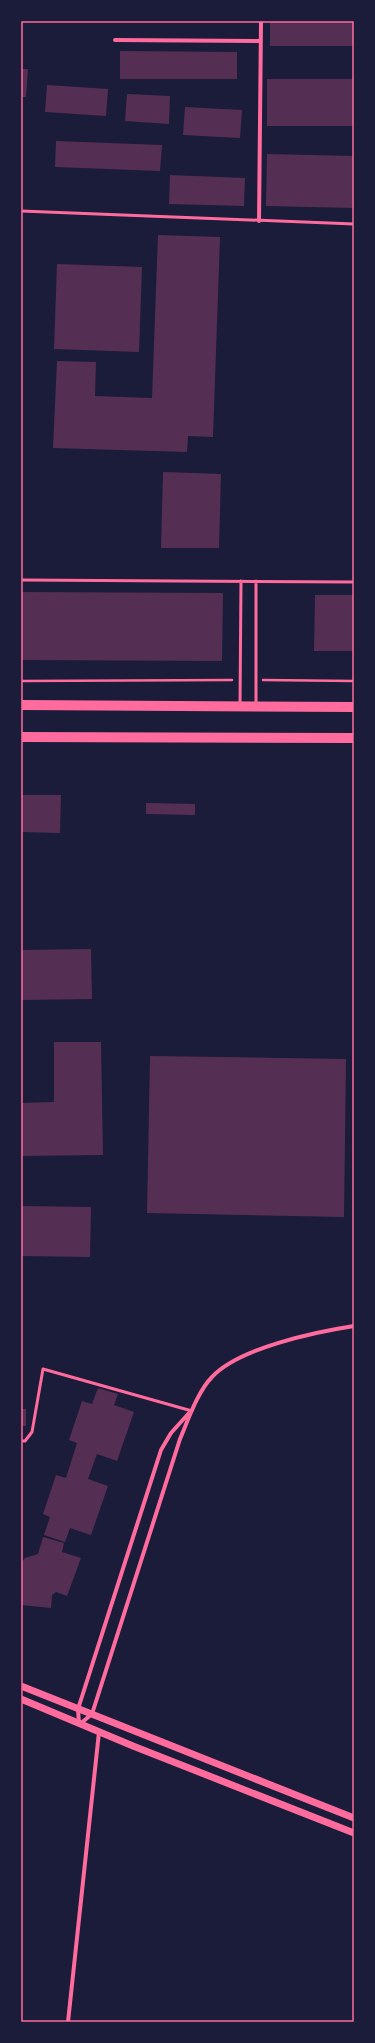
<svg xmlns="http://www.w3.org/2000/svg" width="375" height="2043" viewBox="0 0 375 2043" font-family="'PT Serif',serif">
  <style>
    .building { fill: #542f53 }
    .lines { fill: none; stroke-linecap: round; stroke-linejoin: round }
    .path { stroke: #ff6b9d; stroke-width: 2.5 }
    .service { stroke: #ff6b9d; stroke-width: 3 }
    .minor { stroke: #ff6b9d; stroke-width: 4 }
    .tertiary { stroke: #ff6b9d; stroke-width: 7 }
    .primary { stroke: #ff6b9d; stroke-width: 10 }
    .neatline { fill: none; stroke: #ff6b9d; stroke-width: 1.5 }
  </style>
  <rect width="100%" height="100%" fill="#1b1b3a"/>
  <path class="building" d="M270 21H354V46H270Z
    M120 51 237 52V79H120Z
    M21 69H28L26 97H21Z
    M267 79H354V126H267Z
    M47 85 108 89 106 116 45 112Z
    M127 94 170 96 169 124 125 121Z
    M185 107 242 110 240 138 183 135Z
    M56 141 162 145 160 171 55 167Z
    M267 154 354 156V208L266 206Z
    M170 175 245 178 244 206 169 204Z
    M158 235 220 237 213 437 188 436 187 452 53 448 57 361 96 362 95 396 152 398Z
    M57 264 142 267 139 352 54 349Z
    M163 472 221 474 219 548H161Z
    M21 592 223 593 222 661 21 660Z
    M315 595H354V651H314Z
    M21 795H61L60 833 21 832Z
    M146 803 195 804V815L146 814Z
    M91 949 92 999 21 1000V950Z
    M54 1042H101L103 1155 21 1156V1103L54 1102Z
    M150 1056 346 1059 344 1217 147 1213Z
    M21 1206 91 1207 90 1257 21 1256Z
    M98 1388 118 1394 114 1405 134 1412 117 1461 97 1454 88 1479 108 1486 91 1535 70 1528 65 1542 44 1535 50 1517 43 1514 56 1475 66 1478 77 1443 69 1440 82 1401 92 1404Z
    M21 1409H26V1426H21Z
    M43 1537 64 1543 62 1552 81 1558 67 1596 56 1592 52 1595 51 1608 21 1605V1563L25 1558 38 1554Z"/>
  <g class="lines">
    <path class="path" d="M263 680 354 681
      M21 681 232 680"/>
    <path class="service" d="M21 211 354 224
      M21 580 354 582
      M240 705 241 581
      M256 705V581
      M21 1441H25L32 1432 43 1369 192 1411"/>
    <path class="minor" d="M115 40 261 41
      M259 221 261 21
      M79 1724 78 1709 161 1450 171 1433 190 1412
      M80 1724 92 1714 180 1439C188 1420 198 1391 212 1377 239 1348 315 1332 354 1326
      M68 2022 99 1732"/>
    <path class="tertiary" d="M21 1686 354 1818
      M21 1699 133 1746 354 1833"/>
    <path class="primary" d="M21 705 354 707
      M21 737 354 738"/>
  </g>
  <rect width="375" height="2043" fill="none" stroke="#1b1b3a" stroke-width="44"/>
  <rect x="22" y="22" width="331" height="1999" class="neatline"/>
</svg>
